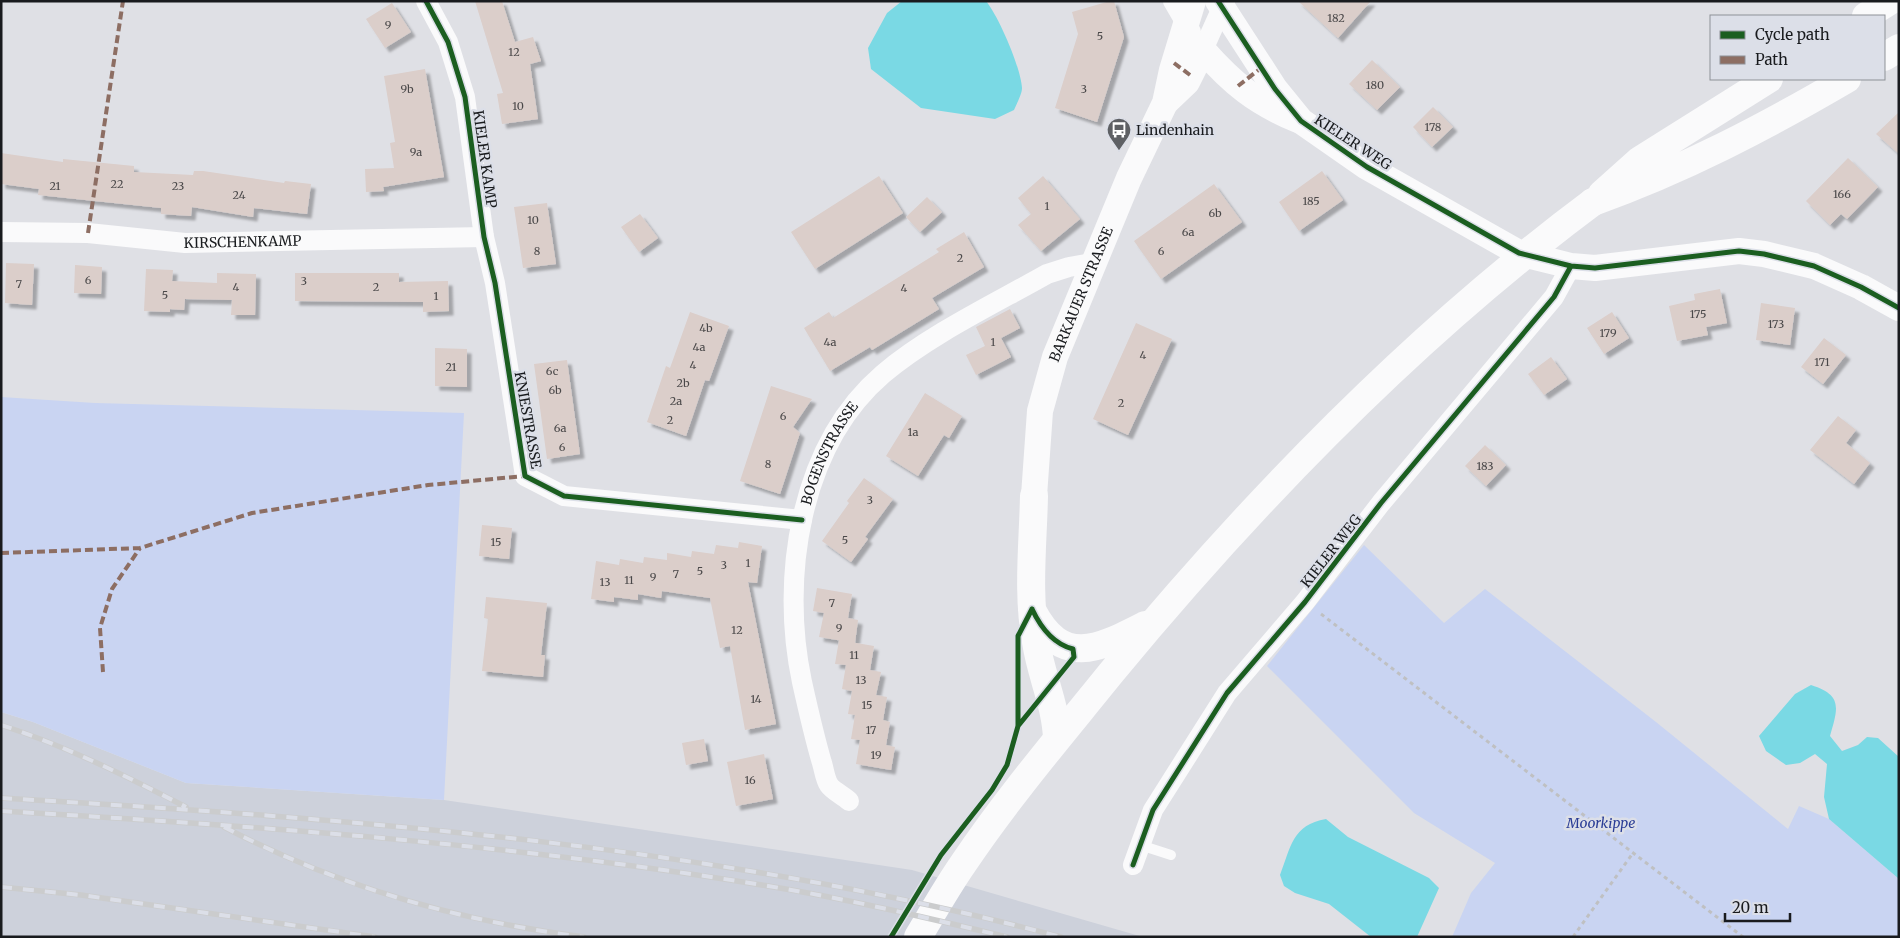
<svg xmlns="http://www.w3.org/2000/svg" width="1900" height="938" viewBox="0 0 1900 938" font-family="Merriweather,serif">
  <style>
    .built { fill: #cdd1db }
    .green { fill: #c9d4f2 }
    .water { fill: #7ad9e4 }
    .building { fill: #dbceca; filter: url(#shadow) }
    .lines { fill: none; stroke-linecap: round; stroke-linejoin: round }
    .path { stroke: #bfc0c2; stroke-width: 3; stroke-dasharray: 4 4; stroke-linecap: butt }
    .service { stroke: #fafafb; stroke-width: 10 }
    .minor { stroke: #fafafb; stroke-width: 20 }
    .tertiary { stroke: #fafafb; stroke-width: 26 }
    .primary { stroke: #fafafb; stroke-width: 28 }
    .trunk { stroke: #fafafb; stroke-width: 28 }
    .rail-casing { stroke: #cbcccd; stroke-width: 5.5 }
    .rail { stroke: #dcdfe8; stroke-width: 4; stroke-dasharray: 11; stroke-linecap: butt }
    .quiet { stroke: #8d6e63; stroke-width: 4; stroke-dasharray: 8 4; stroke-linecap: butt }
    .cycleway-casing { stroke: #dcdfe8; stroke-width: 8 }
    .cycleway { stroke: #1b5e20; stroke-width: 5 }
    .labels { text-anchor: middle; dominant-baseline: central; stroke-width: 5; stroke-linejoin: round; paint-order: stroke }
    .number-label { font-size: 11px; fill: #4a4849 }
    .poi-label { font-size: 14px; fill: #191b1e; stroke: #dcdfe8; text-anchor: start }
    .street-label { font-size: 14px; fill: #191b1e; stroke: #dcdfe8 }
    .park-label { font-size: 14px; font-style: italic; fill: #2a3d96; stroke: #dcdfe8 }
  </style>
  <defs>
    <filter id="shadow"><feDropShadow dx="4.5" dy="4.5" stdDeviation="1" flood-color="#0004"/></filter>
  </defs>
  <rect width="100%" height="100%" fill="#dfe0e5"/>
  <path class="built" d="M1 712 33 722 186 783 444 800 912 870 1143 937H1Z"/>
  <path class="green" d="M1 397 95 403 464 413 444 800 186 783 33 722 1 712Z
    M1364 545 1444 623 1485 589 1656 722 1788 829 1799 806 1829 819 1899 879V937H1452L1471 893 1495 863 1414 813 1267 666Z"/>
  <path class="water" d="M902 1H986C999 17 1021 68 1022 88 1022 94 1017 103 1014 110L995 119 921 108 871 69 868 48 887 13Z
    M1811 685C1843 695 1838 708 1830 736L1842 751 1858 745 1867 737 1878 738 1899 757V879L1829 819 1824 797 1827 764 1815 754 1800 763 1786 765 1766 751 1759 736 1795 694Z
    M1326 819 1348 837 1429 878 1439 888 1417 937H1371L1329 904 1295 893 1284 886 1280 875C1291 847 1292 825 1326 819Z"/>
  <path class="building" d="M475 1H502L515 42 533 37 541 61 530 64 538 119 502 124 497 94 503 93Z
    M1110 1H1114L1124 37 1097 122 1055 108 1078 34 1072 12Z
    M1298 1H1371L1338 38Z
    M392 3 411 32 385 48 366 19Z
    M1372 60 1400 87 1377 110 1349 84Z
    M425 69 444 177 383 187 384 191 366 192 365 169 394 168 390 143 395 142 384 76Z
    M1433 107 1453 127 1432 147 1413 127Z
    M1899 112V154L1876 134Z
    M1 153 63 162V159L134 166V172L193 175 194 171H203L284 183 285 181 311 184 307 214 254 208 253 217 192 207 191 216 161 214V208L38 195 39 189 1 184Z
    M1848 158 1878 187 1847 219 1841 214 1830 225 1806 201Z
    M1322 171 1343 200 1299 231 1279 202Z
    M879 176 903 213 815 269 791 232Z
    M1043 176 1080 219 1041 251 1018 225 1031 214 1018 198Z
    M1214 184 1242 222 1161 279 1134 241Z
    M927 197 942 212 920 232 906 217Z
    M547 203 556 264 523 268 514 207Z
    M640 214 658 238 639 252 621 227Z
    M964 232 984 267 932 298 939 309 872 350 870 347 830 371 804 328 829 312 833 318 939 252 936 249Z
    M6 263 34 264 32 305 5 303Z
    M75 265 102 267 101 294 74 293Z
    M146 269 173 270 172 281 217 283V273L256 274 255 315H231L232 300 185 299 184 310 170 309V312L144 311Z
    M295 273H399V282L448 281 449 311 423 312V302L295 301Z
    M1720 289 1727 323 1706 327 1708 335 1677 341 1669 306 1695 300 1694 294Z
    M1761 303 1795 308 1790 345 1756 340Z
    M1010 309 1020 328 1001 338 1011 357 976 375 966 355 985 346 976 327Z
    M690 312 729 326 709 381 705 380 686 436 647 422 666 366 670 368Z
    M1612 312 1629 338 1604 354 1587 328Z
    M1136 323 1172 339 1128 435 1093 419Z
    M1824 338 1846 355 1823 384 1801 367Z
    M435 348 467 349V387L435 386Z
    M1551 357 1567 379 1544 395 1528 374Z
    M567 360 580 454 547 459 534 364Z
    M771 386 812 399 793 427 800 433 780 494 740 481Z
    M925 393 962 416 949 438 944 435 918 476 886 456Z
    M1838 416 1856 430 1846 443 1870 463 1854 484 1810 450Z
    M1485 445 1506 465 1486 486 1465 466Z
    M864 478 893 499 865 537 868 539 851 562 822 541 849 503 847 501Z
    M482 525 512 528 509 559 479 556Z
    M739 542 762 546 757 583 748 582 776 724 745 730 730 646 720 648 710 598 662 591 661 598 638 594V600L614 597V602L591 599 596 561 619 565 620 559 643 563 644 557 667 560V553L691 557 692 551 714 554 716 545 738 548Z
    M817 588 852 594 848 618 858 620 855 643 819 637 824 613 813 611Z
    M486 597 547 603 541 655H545L543 677 482 671 488 619 484 618Z
    M839 640 874 646 870 670 881 672 876 695 887 697 883 720 890 722 886 745 895 747 891 770 856 764 860 740 851 739 855 715 848 714 852 691 842 689 846 665 835 664Z
    M704 739 708 761 686 765 682 743Z
    M764 754 773 799 736 806 727 762Z"/>
  <g class="lines">
    <path class="path" d="M1321 614 1743 937
      M1573 937 1633 853"/>
    <path class="service" d="M1140 845 1171 855"/>
    <g class="minor">
      <path d="M426 1 448 42 465 97 484 237 495 283 525 476 564 496 802 520"/>
      <path d="M1173 1 1191 32"/>
      <path d="M1203 50 1225 1"/>
      <path id="s1" d="M1 232 88 233 185 243 484 237"/>
      <path id="s2" d="M849 801C844 796 833 791 829 785 825 779 824 769 822 763 814 736 808 709 802 682 780 579 799 446 883 374 929 335 994 304 1047 274L1069 267 1092 263"/>
      <path d="M1133 865 1153 810 1227 693 1305 602 1381 503 1554 297 1571 266"/>
    </g>
    <g class="tertiary">
      <path d="M1218 1 1275 89 1301 121 1367 167 1519 253 1571 266 1595 268 1739 251 1764 254 1814 266 1861 287 1899 308"/>
      <path d="M1166 102 1187 82 1203 50C1232 83 1256 103 1298 120"/>
      <path id="s3" d="M1034 496 1040 411 1055 357 1129 178 1165 103 1172 70 1193 1"/>
    </g>
    <path class="primary" d="M1034 496C1033 544 1027 594 1036 642 1041 676 1056 705 1057 739
      M1032 610C1062 668 1098 649 1145 625
      M918 937C933 912 947 887 963 864 1008 797 1061 735 1111 673 1254 500 1413 336 1593 202"/>
    <path class="trunk" d="M1866 16 1890 1
      M1884 57 1899 48
      M1602 194 1640 160 1769 79
      M1593 202C1683 170 1765 127 1847 79"/>
    <defs>
      <path id="rail" d="M1 725C66 746 126 776 186 807
        M1 798C358 819 714 845 1061 937
        M1 811C258 826 514 844 768 886 848 899 928 918 1007 937
        M224 827C337 886 458 921 584 937
        M1 887 81 895 375 937"/>
    </defs>
    <use href="#rail" class="rail-casing"/>
    <use href="#rail" class="rail"/>
    <path class="quiet" d="M1174 63 1190 75
      M1238 86 1261 68
      M88 233 123 1
      M1 553 140 548 252 513 428 485 525 476
      M103 672 100 628 112 589 140 548"/>
    <defs>
      <path id="cycleway" d="M426 1 448 42 465 97 484 237 495 283 525 476 564 496 802 520
        M1218 1 1275 89 1301 121 1367 167 1519 253 1571 266 1595 268 1739 251 1764 254 1814 266 1861 287 1899 308
        M1018 726 1074 657 1073 649C1053 644 1040 626 1032 609
        M1133 865 1153 810 1227 693 1305 602 1381 503 1554 297 1571 266
        M891 937 941 855 992 790 1007 765 1018 726V636L1032 609"/>
    </defs>
    <use href="#cycleway" class="cycleway-casing"/>
    <use href="#cycleway" class="cycleway"/>
  </g>
  <defs>
    <symbol id="bus-pin" viewBox="-11 -11 22 30"><path d="M0 17L-7.5 6A9.5 9.5 0 1 1 7.5 6Z" fill="#5e6064" stroke="#dcdfe8"/><path d="M-5-6H5V4H4V6H2V4H-2V6H-4V4H-5ZM-3.5-4V0h7V-4ZM-3.5 1.2v1.5H-2V1.2ZM2 1.2v1.5H3.5V1.2Z" fill="#fff"/></symbol>
  </defs>
  <g fill-rule="evenodd">
    <use href="#bus-pin" x="1105" y="116" width="28" height="38"/>
  </g>
  <g class="labels">
    <g class="number-label">
      <text x="1336" y="18">182</text>
      <text x="388" y="25">9</text>
      <text x="1100" y="36">5</text>
      <text x="514" y="52">12</text>
      <text x="1375" y="85">180</text>
      <text x="407" y="89">9b</text>
      <text x="1084" y="89">3</text>
      <text x="518" y="106">10</text>
      <text x="1433" y="127">178</text>
      <text x="416" y="152">9a</text>
      <text x="117" y="184">22</text>
      <text x="55" y="186">21</text>
      <text x="178" y="186">23</text>
      <text x="1842" y="194">166</text>
      <text x="239" y="195">24</text>
      <text x="1311" y="201">185</text>
      <text x="1047" y="206">1</text>
      <text x="1215" y="213">6b</text>
      <text x="533" y="220">10</text>
      <text x="1188" y="232">6a</text>
      <text x="537" y="251">8</text>
      <text x="1161" y="251">6</text>
      <text x="960" y="258">2</text>
      <text x="88" y="280">6</text>
      <text x="304" y="281">3</text>
      <text x="19" y="284">7</text>
      <text x="236" y="287">4</text>
      <text x="376" y="287">2</text>
      <text x="904" y="288">4</text>
      <text x="165" y="295">5</text>
      <text x="436" y="296">1</text>
      <text x="1698" y="314">175</text>
      <text x="1776" y="324">173</text>
      <text x="706" y="328">4b</text>
      <text x="1608" y="333">179</text>
      <text x="830" y="342">4a</text>
      <text x="993" y="342">1</text>
      <text x="699" y="347">4a</text>
      <text x="1143" y="355">4</text>
      <text x="1822" y="362">171</text>
      <text x="693" y="365">4</text>
      <text x="451" y="367">21</text>
      <text x="552" y="371">6c</text>
      <text x="683" y="383">2b</text>
      <text x="555" y="390">6b</text>
      <text x="676" y="401">2a</text>
      <text x="1121" y="403">2</text>
      <text x="783" y="416">6</text>
      <text x="670" y="420">2</text>
      <text x="560" y="428">6a</text>
      <text x="913" y="432">1a</text>
      <text x="562" y="447">6</text>
      <text x="768" y="464">8</text>
      <text x="1485" y="466">183</text>
      <text x="870" y="500">3</text>
      <text x="845" y="540">5</text>
      <text x="496" y="542">15</text>
      <text x="748" y="563">1</text>
      <text x="724" y="565">3</text>
      <text x="700" y="571">5</text>
      <text x="676" y="574">7</text>
      <text x="653" y="577">9</text>
      <text x="629" y="580">11</text>
      <text x="605" y="582">13</text>
      <text x="832" y="603">7</text>
      <text x="839" y="628">9</text>
      <text x="737" y="630">12</text>
      <text x="854" y="655">11</text>
      <text x="861" y="680">13</text>
      <text x="756" y="699">14</text>
      <text x="867" y="705">15</text>
      <text x="871" y="730">17</text>
      <text x="876" y="755">19</text>
      <text x="750" y="780">16</text>
    </g>
    <g class="poi-label">
      <text x="1136" y="130">Lindenhain</text>
    </g>
    <g class="street-label">
      <text transform="translate(1353 142) rotate(33)">KIELER WEG</text>
      <text transform="translate(485 159) rotate(82)">KIELER KAMP</text>
      <text stroke="none"><textPath href="#s1" startOffset="242">KIRSCHENKAMP</textPath></text>
      <text stroke="none"><textPath href="#s3" startOffset="209">BARKAUER STRASSE</textPath></text>
      <text transform="translate(528 420) rotate(80)">KNIESTRASSE</text>
      <text stroke="none"><textPath href="#s2" startOffset="368">BOGENSTRASSE</textPath></text>
      <text transform="translate(1331 551) rotate(-52)">KIELER WEG</text>
    </g>
    <g class="park-label">
      <text x="1601" y="823">Moorkippe</text>
    </g>
  </g>
  <rect width="1900" height="938" fill="none" stroke="#191b1e" stroke-width="5"/>
  <rect x="1710" y="15" width="175" height="65" fill="#dcdfe8" stroke="#8e9197"/>
  <rect x="1720" y="31" width="25" height="8" fill="#1b5e20" stroke="#8e9197"/>
  <text x="1755" y="40" font-size="15" fill="#191b1e">Cycle path</text>
  <rect x="1720" y="56" width="25" height="8" fill="#8d6e63" stroke="#8e9197"/>
  <text x="1755" y="65" font-size="15" fill="#191b1e">Path</text>
  <path d="M1725 913v8h65v-8" fill="none" stroke="#191b1e" stroke-width="2.5"/>
  <text x="1732" y="913" font-size="15" fill="#191b1e" stroke="#dcdfe8" stroke-width="4" paint-order="stroke">20 m</text>
</svg>
